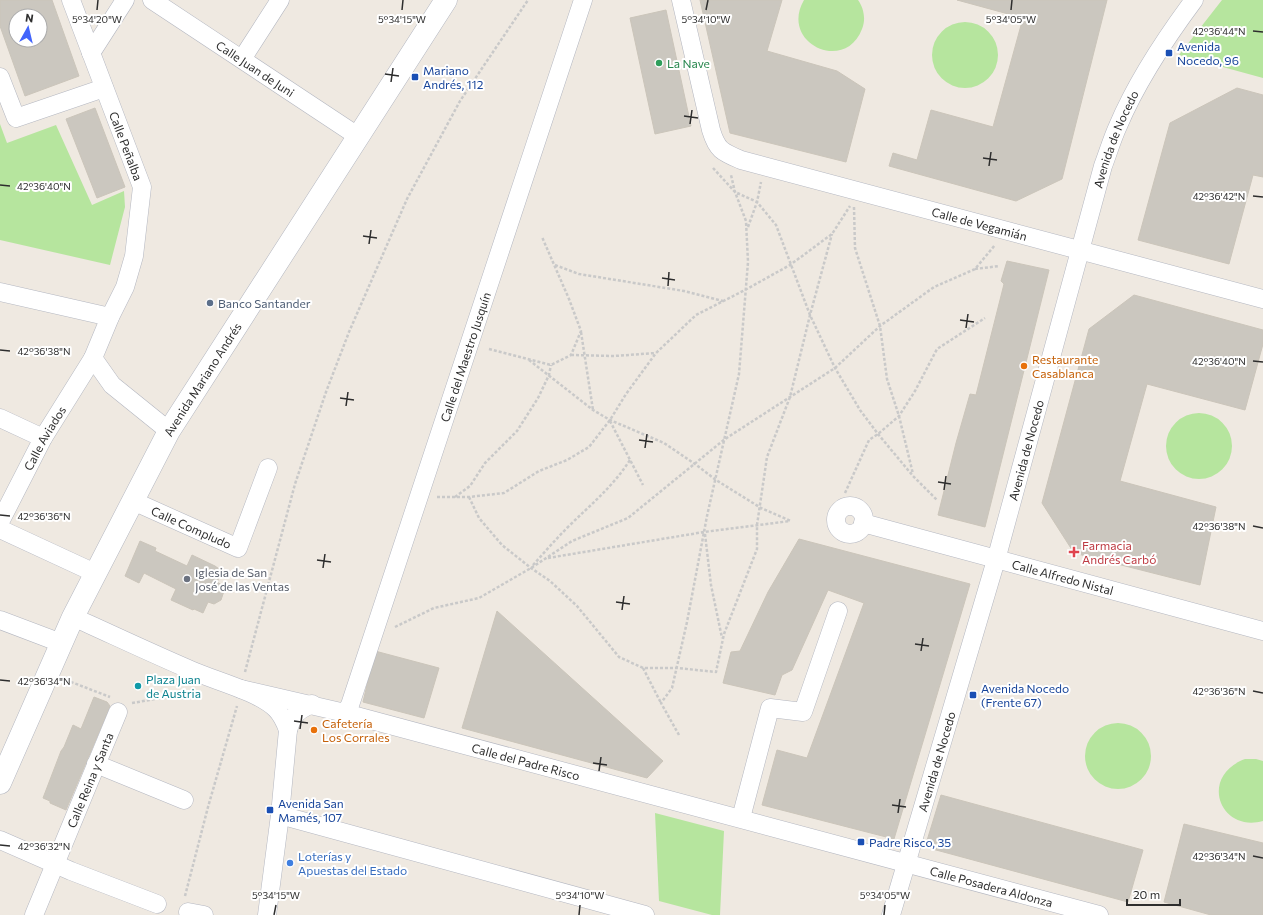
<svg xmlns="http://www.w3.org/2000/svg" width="1263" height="915" viewBox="0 0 1263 915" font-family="Commissioner,sans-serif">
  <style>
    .green { fill: #b6e59e }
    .building { fill: #cbc7bf; stroke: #cbc5ba; fill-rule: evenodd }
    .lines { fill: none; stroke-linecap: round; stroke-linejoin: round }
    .minor-casing { stroke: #b4b7c1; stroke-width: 19 }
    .secondary-casing { stroke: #b4b7c1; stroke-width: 23 }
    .path { stroke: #c9c9c9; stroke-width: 2.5; stroke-dasharray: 3 2; stroke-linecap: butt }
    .minor { stroke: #fff; stroke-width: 18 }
    .secondary { stroke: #fff; stroke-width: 22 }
    .ticks { fill: none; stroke: #2e2e2e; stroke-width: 1.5 }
    .transit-dot { fill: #1a4fb4; stroke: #fff; stroke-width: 1.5 }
    .leisure-dot { fill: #2e9e5b; stroke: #fff; stroke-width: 1.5 }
    .service-dot { fill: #5c6f8a; stroke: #fff; stroke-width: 1.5 }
    .food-dot { fill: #e8710a; stroke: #fff; stroke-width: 1.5 }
    .health-dot { fill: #e0444e; stroke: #fff; stroke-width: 1.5 }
    .worship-dot { fill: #6b7280; stroke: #fff; stroke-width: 1.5 }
    .culture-dot { fill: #0f9aa8; stroke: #fff; stroke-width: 1.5 }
    .shop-dot { fill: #3f7fe0; stroke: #fff; stroke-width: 1.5 }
    .labels { text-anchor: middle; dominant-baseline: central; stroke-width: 4; stroke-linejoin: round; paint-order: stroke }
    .transit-label { font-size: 12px; fill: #164399; stroke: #fff; text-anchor: start }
    .leisure-label { font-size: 12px; fill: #27864d; stroke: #fff; text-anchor: start }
    .street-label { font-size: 12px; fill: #2e2e2e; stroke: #fff }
    .service-label { font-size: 12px; fill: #4e5e75; stroke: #fff; text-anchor: start }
    .food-label { font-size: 12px; fill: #c56008; stroke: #fff; text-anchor: start }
    .health-label { font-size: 12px; fill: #be3a42; stroke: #fff; text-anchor: start }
    .worship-label { font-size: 12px; fill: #5b616d; stroke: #fff; text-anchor: start }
    .culture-label { font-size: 12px; fill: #0d838f; stroke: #fff; text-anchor: start }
    .shop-label { font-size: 12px; fill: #366cbe; stroke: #fff; text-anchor: start }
    .ticks-label { font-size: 10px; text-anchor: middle; fill: #2e2e2e; stroke: #fff; stroke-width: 4; stroke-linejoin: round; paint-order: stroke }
  </style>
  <rect width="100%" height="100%" fill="#efe9e1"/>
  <path class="green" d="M804 0H858C864 8 866 20 862 29 845 74 779 43 804 0Z
    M1222 0H1263V78L1179 55Z
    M932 55a33 33 0 1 1 66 0a33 33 0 1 1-66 0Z
    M0 124 7 143 56 125 92 205 124 191 125 207 110 265 0 240Z
    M1166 446a33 33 0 1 1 66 0a33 33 0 1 1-66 0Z
    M1085 756a33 33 0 1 1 66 0a33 33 0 1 1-66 0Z
    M1245 759H1256L1263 761V821C1219 833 1199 776 1245 759Z
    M655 813 724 831 720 915H712L659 901Z"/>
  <path class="building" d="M0 0H52L79 76 25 96 0 26ZM16 16H40V40H16Z
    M700 0H782L767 51 837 71 865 89 846 162 730 133Z
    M957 0H1107L1062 179 1016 201 889 166 893 153 917 160 931 110 993 127 1023 18Z
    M666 10 691 126 655 134 630 18Z
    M1237 88 1263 95V177L1253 175 1229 264 1138 240 1170 123Z
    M95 108 125 187 97 198 66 119Z
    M1007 261 1049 270 985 527 938 515 956 443 970 394 976 395 1004 284 1001 281Z
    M1134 295 1263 330V344L1245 410 1147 384 1120 481 1216 507 1200 585 1074 553 1042 503 1089 329Z
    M799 539 970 584 894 839 762 805 777 750 807 758 864 603 828 590 792 670 782 675 775 695 723 683 731 652 740 651 768 592Z
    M140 541 156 548 155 551 187 566 192 555 215 566 222 571 217 582 222 585 224 591 221 600 214 604 208 602 203 613 194 609 193 610 171 600 176 589 144 573 139 583 125 576Z
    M497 611 663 761 647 778 462 728Z
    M375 651 439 668 424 718 363 702Z
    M94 697 107 702 110 706 66 810 50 803V801L43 798 61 751 64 747 73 725 81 729Z
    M941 795 1143 850 1128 902 925 847Z
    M1184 824 1263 843V915H1211L1164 902Z"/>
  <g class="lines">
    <defs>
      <g id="minor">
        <path id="s1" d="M71 0 142 187 134 256 125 287 110 317 93 358 112 385 169 431"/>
        <path id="s2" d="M152 0 359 137"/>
        <path id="s3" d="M681 0 711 130C717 150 722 152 741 160L1263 299"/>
        <path d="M91 53 125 0"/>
        <path d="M242 59 280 0"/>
        <path d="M0 77 16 118 104 88"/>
        <path d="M0 292 110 317"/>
        <path d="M0 418 43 438"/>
        <path id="s4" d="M133 501 238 548 268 468"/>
        <circle cx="850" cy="520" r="14"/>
        <path id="s5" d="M0 522 43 438 93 358"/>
        <path id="s6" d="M863 523 1263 631"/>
        <path d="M0 529 95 573"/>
        <path d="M73 617C113 635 153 654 193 671 216 681 259 692 276 709 282 715 285 722 288 730"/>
        <path d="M0 620 61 643"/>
        <path id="s7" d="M241 689 345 713 1099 915"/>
        <path id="s8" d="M345 713 350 705 583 0"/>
        <path d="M96 764 184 800"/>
        <path d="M280 815 645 915"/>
        <path d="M741 818 770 708 803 712 838 611"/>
        <path d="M0 840 71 871 157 904"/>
        <path d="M188 912 204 915"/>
        <path id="s9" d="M34 915 118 712"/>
        <path d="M267 915 280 815 288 730C293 714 297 711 312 704"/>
        <path id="s10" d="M891 915 996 560 1103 166C1108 153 1112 139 1118 126 1137 81 1165 39 1194 0"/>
      </g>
      <g id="secondary">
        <path id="s11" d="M0 783 73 617 169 431 446 0"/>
      </g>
    </defs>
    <use href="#minor" class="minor-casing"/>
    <use href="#secondary" class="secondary-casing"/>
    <path class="path" d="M713 168 735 192 757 202 776 225 810 315 835 368 860 410 878 434 913 476 937 500
      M854 207 855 248 880 326 887 379 899 416 913 474
      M748 227 757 202 761 182
      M555 265 579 274 684 291 723 301
      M975 269 999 266
      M581 332 593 410
      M489 349 551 365 571 355 581 331 569 299 542 237
      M571 355 614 356 656 353
      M529 360 593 410 610 420 664 443 695 464 716 480 761 508 791 521
      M610 421 643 485
      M845 493 869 440 878 434 899 416 915 391 937 349 985 318
      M437 497H469L504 493 539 471 567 460 589 447 610 420 626 394 656 353 696 315 745 290 790 265 832 234 850 206
      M455 497 470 486 485 463 517 431 538 398 549 375 551 365
      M469 497 479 518 502 545 531 568 550 581 577 606 619 657 643 668H677L716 672 724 634 757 549V525L767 457 790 397 810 315 832 234
      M705 534 711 585 722 638
      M548 558 704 532 790 521
      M533 565C544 553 555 540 567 528 591 504 611 489 630 460
      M395 627 434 608 479 598 531 568 572 541 628 518 725 439 835 368 880 326 934 287 975 269 995 245
      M643 668 661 703
      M245 672 295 484 326 392 349 332 407 199 460 101 528 0
      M66 680 110 697
      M132 703 196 692
      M679 735 661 703 672 688 687 622 707 516 739 374 748 262 746 221 735 192 731 175
      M185 896 208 807 237 706"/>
    <use href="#minor" class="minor"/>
    <use href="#secondary" class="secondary"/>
  </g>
  <path class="ticks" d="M97 10 98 0M402 10 403 0M706 10 708 0M1011 10 1012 0M1253 31 1263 32M385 74 399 76M391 82 393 68M684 116 698 118M690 124 692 110M983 158 997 160M989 166 991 152M0 185 10 186M1253 196 1263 197M363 236 377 238M369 244 371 230M662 278 675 280M668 286 669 272M960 320 974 322M966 328 968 314M0 350 10 351M1253 361 1263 362M340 398 354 400M346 406 348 392M639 440 653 442M645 448 647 434M938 482 951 484M944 490 946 476M0 515 10 516M1253 526 1263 528M317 560 331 562M323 568 325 554M616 602 630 604M622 610 624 596M915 644 929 646M921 651 923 638M0 680 10 681M1253 691 1263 693M294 721 308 723M300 729 302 715M593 763 607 765M599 771 601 757M892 805 906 807M898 813 900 799M0 845 10 846M1253 856 1263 858M274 915 276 905M579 915 580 905M884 915 885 905"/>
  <g class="transit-dot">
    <rect x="1165" y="49" width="8" height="8" rx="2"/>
    <rect x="411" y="73" width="8" height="8" rx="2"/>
    <rect x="969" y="691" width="8" height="8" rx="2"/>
    <rect x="266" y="806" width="8" height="8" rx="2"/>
    <rect x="857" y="838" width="8" height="8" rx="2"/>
  </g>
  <circle class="leisure-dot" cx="659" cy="63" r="4"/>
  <circle class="service-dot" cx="210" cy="303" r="4"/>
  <g class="food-dot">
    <circle cx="1024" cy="366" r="4"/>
    <circle cx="314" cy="730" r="4"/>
  </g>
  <path class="health-dot" d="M1072 546h4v4h4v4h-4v4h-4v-4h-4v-4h4z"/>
  <circle class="worship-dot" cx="187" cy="579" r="4"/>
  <circle class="culture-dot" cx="138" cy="686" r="4"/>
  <circle class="shop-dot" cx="290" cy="863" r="4"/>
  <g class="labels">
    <g class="transit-label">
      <text x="1177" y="46">Avenida<tspan x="1177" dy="14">Nocedo, 96</tspan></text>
      <text x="423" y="70">Mariano<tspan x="423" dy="14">Andrés, 112</tspan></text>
      <text x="981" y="688">Avenida Nocedo<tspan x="981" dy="14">(Frente 67)</tspan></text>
      <text x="278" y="803">Avenida San<tspan x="278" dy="14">Mamés, 107</tspan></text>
      <text x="869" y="842">Padre Risco, 35</text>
    </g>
    <g class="leisure-label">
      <text x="667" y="63">La Nave</text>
    </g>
    <g class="street-label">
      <text stroke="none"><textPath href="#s2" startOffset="124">Calle Juan de Juni</textPath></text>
      <text stroke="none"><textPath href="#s10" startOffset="808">Avenida de Nocedo</textPath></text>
      <text stroke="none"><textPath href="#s1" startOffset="156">Calle Peñalba</textPath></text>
      <text stroke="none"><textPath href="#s3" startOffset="425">Calle de Vegamián</textPath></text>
      <text stroke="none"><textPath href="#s8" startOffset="376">Calle del Maestro Jusquín</textPath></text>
      <text stroke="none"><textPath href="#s11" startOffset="452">Avenida Mariano Andrés</textPath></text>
      <text stroke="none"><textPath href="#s5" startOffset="95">Calle Aviados</textPath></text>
      <text stroke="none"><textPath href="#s10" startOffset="484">Avenida de Nocedo</textPath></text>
      <text stroke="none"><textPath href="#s4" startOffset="64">Calle Compludo</textPath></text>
      <text stroke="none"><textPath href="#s6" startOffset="207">Calle Alfredo Nistal</textPath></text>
      <text stroke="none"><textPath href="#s7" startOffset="294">Calle del Padre Risco</textPath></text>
      <text stroke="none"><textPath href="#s10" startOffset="160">Avenida de Nocedo</textPath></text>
      <text stroke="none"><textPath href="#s9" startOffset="146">Calle Reina y Santa</textPath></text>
      <text stroke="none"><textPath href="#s7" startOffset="776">Calle Posadera Aldonza</textPath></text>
    </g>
    <g class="service-label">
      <text x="218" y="303">Banco Santander</text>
    </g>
    <g class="food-label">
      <text x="1032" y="359">Restaurante<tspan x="1032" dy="14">Casablanca</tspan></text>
      <text x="322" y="723">Cafetería<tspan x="322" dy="14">Los Corrales</tspan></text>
    </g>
    <g class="health-label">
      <text x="1082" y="545">Farmacia<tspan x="1082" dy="14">Andrés Carbó</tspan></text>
    </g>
    <g class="worship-label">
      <text x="195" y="572">Iglesia de San<tspan x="195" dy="14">José de las Ventas</tspan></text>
    </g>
    <g class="culture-label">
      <text x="146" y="679">Plaza Juan<tspan x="146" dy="14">de Austria</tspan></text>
    </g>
    <g class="shop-label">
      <text x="298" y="856">Loterías y<tspan x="298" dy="14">Apuestas del Estado</tspan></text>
    </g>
  </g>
  <g class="ticks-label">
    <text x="97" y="23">5°34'20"W</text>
    <text x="402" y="23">5°34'15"W</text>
    <text x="706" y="23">5°34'10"W</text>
    <text x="1011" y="23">5°34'05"W</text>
    <text x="1219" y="35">42°36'44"N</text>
    <text x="44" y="190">42°36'40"N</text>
    <text x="1219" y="200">42°36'42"N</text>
    <text x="44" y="355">42°36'38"N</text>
    <text x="1219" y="365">42°36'40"N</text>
    <text x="44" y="520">42°36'36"N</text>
    <text x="1219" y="530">42°36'38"N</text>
    <text x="44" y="685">42°36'34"N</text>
    <text x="1219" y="695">42°36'36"N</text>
    <text x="44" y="850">42°36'32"N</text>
    <text x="1219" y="860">42°36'34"N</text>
    <text x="276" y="899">5°34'15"W</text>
    <text x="580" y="899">5°34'10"W</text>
    <text x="885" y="899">5°34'05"W</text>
  </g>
  <g transform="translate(28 28) rotate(8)"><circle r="19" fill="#ffffff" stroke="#ababab"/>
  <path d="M0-3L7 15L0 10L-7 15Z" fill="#4264fb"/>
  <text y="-6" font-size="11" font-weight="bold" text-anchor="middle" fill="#2e2e2e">N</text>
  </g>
  <path d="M1127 899v6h53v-6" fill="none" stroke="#2e2e2e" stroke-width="2"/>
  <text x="1133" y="899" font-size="12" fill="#2e2e2e" stroke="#ffffff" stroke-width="3" paint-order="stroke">20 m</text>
</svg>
